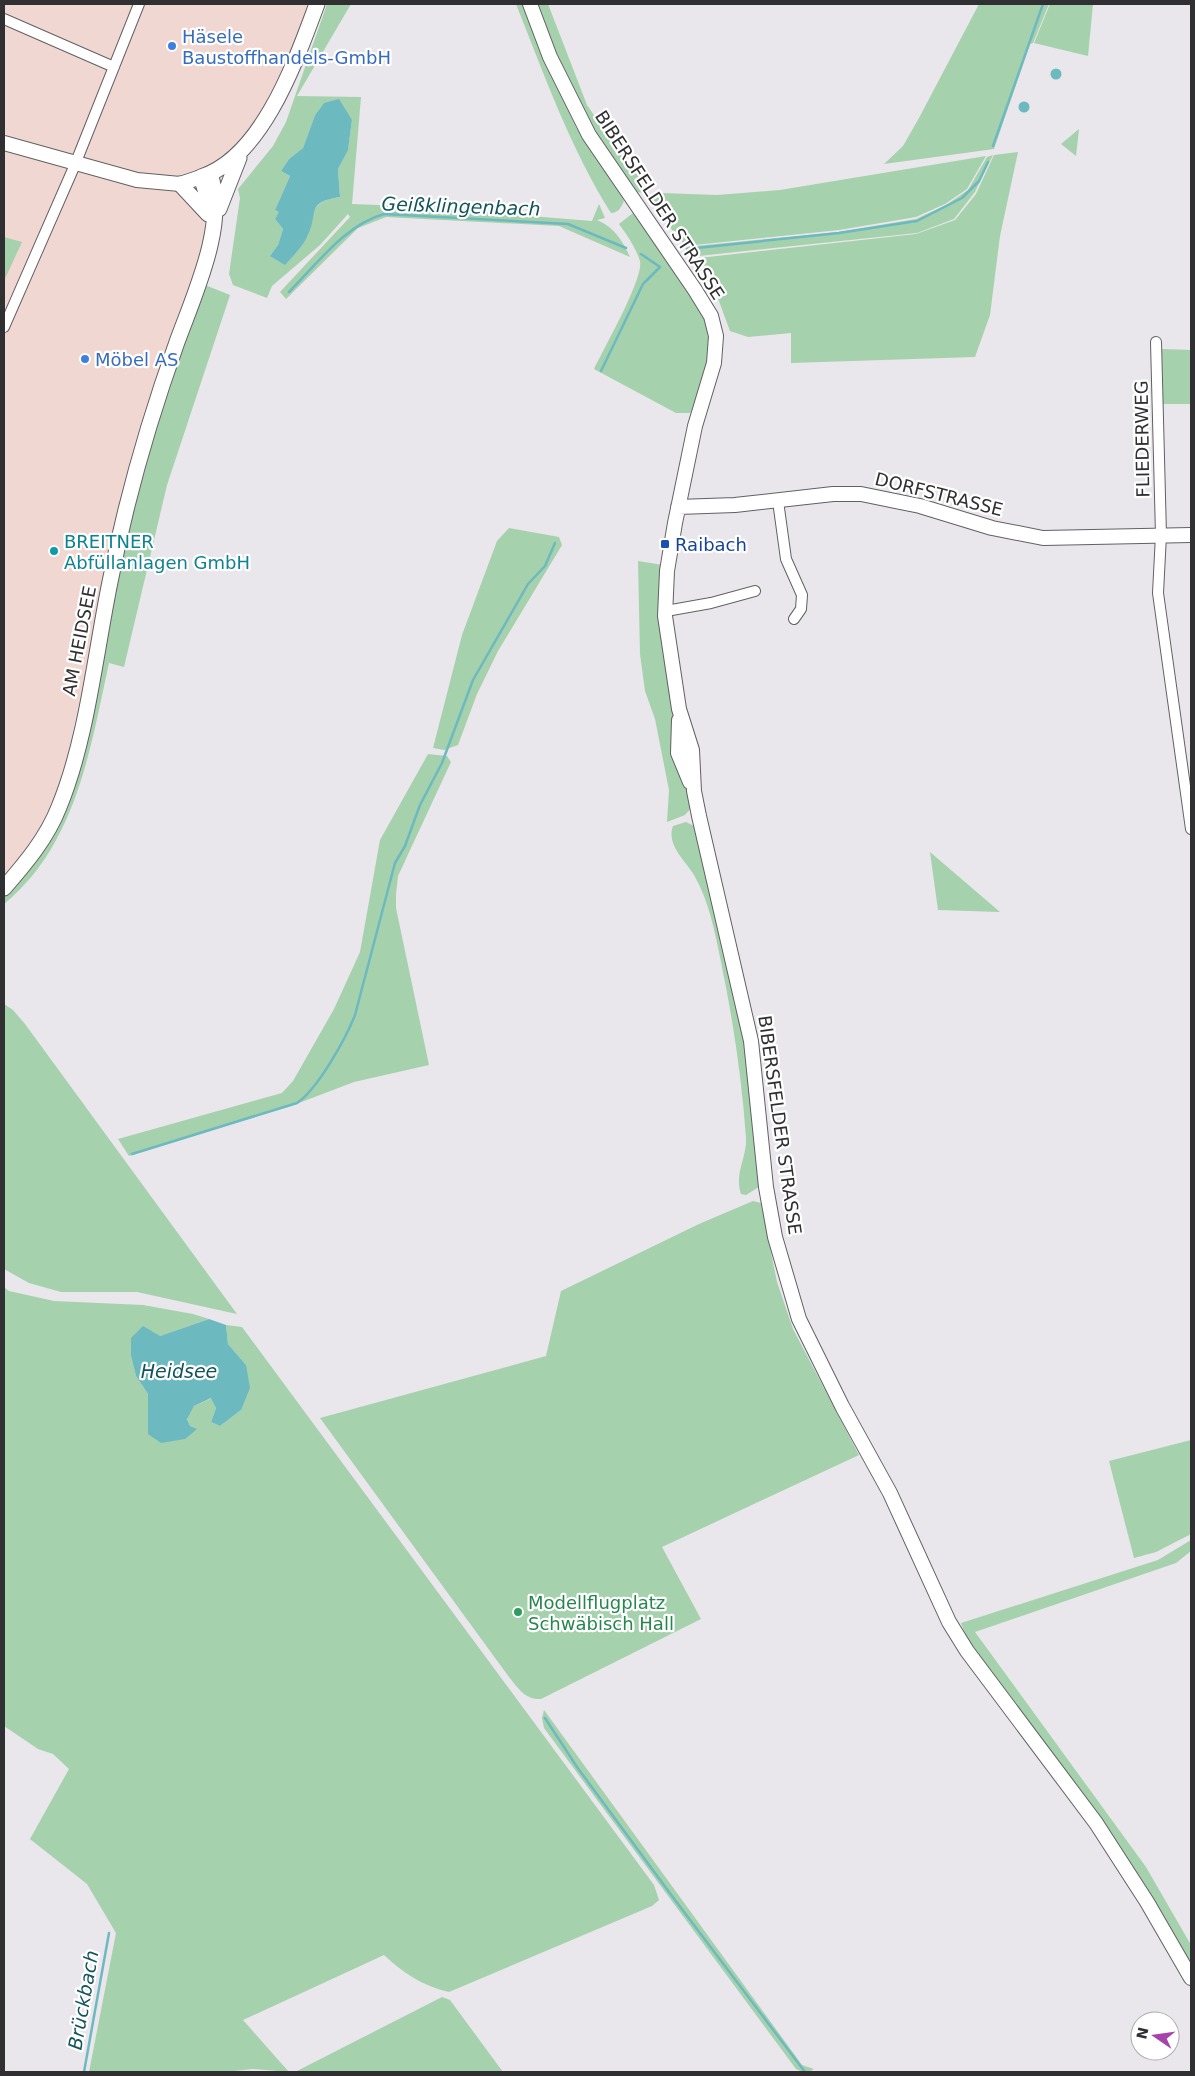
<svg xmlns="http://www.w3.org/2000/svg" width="1195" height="2076" viewBox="0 0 1195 2076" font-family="'DejaVu Sans',sans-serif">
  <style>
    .industrial { fill: #f1d7d1 }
    .green { fill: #a6d1ad; fill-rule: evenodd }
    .water { fill: #6db9c0 }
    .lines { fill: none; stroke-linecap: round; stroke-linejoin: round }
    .stream { stroke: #6db9c0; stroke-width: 2.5 }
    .minor-casing { stroke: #626064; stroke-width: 12 }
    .tertiary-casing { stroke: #626064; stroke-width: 16 }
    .secondary-casing { stroke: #626064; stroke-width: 17 }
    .minor { stroke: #fff; stroke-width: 10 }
    .tertiary { stroke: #fff; stroke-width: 14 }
    .secondary { stroke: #fff; stroke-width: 15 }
    .shop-dot { fill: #3f7fe0; stroke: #fff; stroke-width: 2 }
    .transit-dot { fill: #1a4fb4; stroke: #fff; stroke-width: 2 }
    .culture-dot { fill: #0f9aa8; stroke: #fff; stroke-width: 2 }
    .leisure-dot { fill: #2e9e5b; stroke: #fff; stroke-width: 2 }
    .labels { text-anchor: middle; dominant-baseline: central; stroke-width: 4.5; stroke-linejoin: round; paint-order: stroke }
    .shop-label { font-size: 18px; fill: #366cbe; stroke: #fff; text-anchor: start }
    .street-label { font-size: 18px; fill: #302f31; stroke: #fff }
    .culture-label { font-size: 18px; fill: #0d838f; stroke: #fff; text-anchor: start }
    .transit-label { font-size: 18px; fill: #164399; stroke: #fff; text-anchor: start }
    .leisure-label { font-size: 18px; fill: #27864d; stroke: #fff; text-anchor: start }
    .water-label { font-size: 19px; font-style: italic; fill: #11545a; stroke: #fff }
  </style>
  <rect width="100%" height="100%" fill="#e9e6ec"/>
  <path class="industrial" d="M4 4H310L277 85 261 118 237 149 207 176 191 199 206 224 203 252 91 648 62 781 47 817 26 852 4 878Z"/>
  <path class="green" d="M327 4H351L297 96 361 97 352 204 405 206 592 221 599 204 605 218 597 220C615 228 622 240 630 257L559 226 386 217 358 228 286 299 280 292 350 217 348 214 320 245 272 286 267 298 233 285 229 274 240 198 238 189 273 146 286 122ZM324 103 352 120 348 149 338 169 340 197C310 202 315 210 307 237L270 256 278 245 283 229 275 219 280 212 275 210 290 176 281 171 289 159 303 148 315 115Z
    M516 4H525L561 95 576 127 621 195 624 201C621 208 618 213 611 213 570 148 544 74 516 4Z
    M538 4H548L587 105 623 158 650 181 651 188 647 193 634 192 599 141 562 71Z
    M979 4H1040L1034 20 1040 4H1049L1033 43 1030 44 994 149 884 164 903 146 919 118Z
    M1050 4H1093L1088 56 1034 43Z
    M1079 129 1076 156 1061 144Z
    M1018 152 1000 236 990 315 975 357 791 363V333L748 337 730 331 716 293 690 259 916 234 955 220 976 194 994 155Z
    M993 155 975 192 954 219 917 233 689 257 685 247 838 232 916 219 946 205 968 190 987 157Z
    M986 156 967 189 945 204 916 217 839 230 685 246 652 205 651 198 661 193 717 195 780 190Z
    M633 213 703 312 708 337V361L698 400 690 413H676L594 369C603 350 644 278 640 261 636 248 627 235 619 224Z
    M4 237 22 242 4 281Z
    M205 285 230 295 167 485 124 667 109 663C90 750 76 845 4 904V896L55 829 140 482 158 418Z
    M1162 349 1191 350V404H1163Z
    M509 528 559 537 562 545 498 651 477 694 458 745 444 750 433 748 462 635 497 541Z
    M638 561 663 565 674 716 692 807 685 815 667 822 669 790 655 719 645 691 640 654Z
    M428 754 447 756 451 762 398 876 396 894V908L429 1065 354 1082 291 1106 129 1156 118 1139 282 1093 293 1081 334 1009 360 952 380 840Z
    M686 822 696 827 738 994 762 1185 746 1195 741 1194C734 1173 747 1158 746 1138 742 1079 733 1020 721 962 715 932 709 901 694 875 685 860 666 845 673 826Z
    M930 852 1000 912 938 910Z
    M4 1004 13 1010 25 1024 237 1314 137 1292H61L29 1283 4 1269Z
    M753 1201 761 1203 777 1282 793 1329 859 1455 662 1547 701 1619 541 1699C525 1700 518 1688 509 1677L320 1418 546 1356 561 1291 699 1224Z
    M4 1287 9 1291 54 1301 143 1305 193 1314 209 1319 160 1336 131 1356 136 1376 148 1394V1433L196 1429 190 1426 187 1418 194 1406 212 1398 216 1408 211 1422 220 1426 241 1410 246 1365 228 1344 226 1325 242 1327 654 1885 659 1900 652 1906 449 1992C423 1986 403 1973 384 1955L243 2020 289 2072 253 2069 224 2072H89L116 1933 87 1884 30 1839 69 1769 53 1754 38 1749 4 1726Z
    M1191 1440V1534L1156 1552 1134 1558 1109 1461Z
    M1191 1540V1551L1176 1563 975 1632 1146 1867 1191 1945V1970L1111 1835 968 1642 961 1623 1158 1560Z
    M544 1710 802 2065 814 2069C808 2073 803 2073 796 2069L544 1728 542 1718Z
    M442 1997 450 2000 503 2072H295Z"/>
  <path class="water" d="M1050.5 74a5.5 5.5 0 1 1 11 0a5.5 5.5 0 1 1-11 0Z
    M339 99 352 120 348 150 338 169 340 197C304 203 320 212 307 237 302 247 292 257 285 265L270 256 278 245 283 229 275 219 279 212 275 210 290 176 281 171 289 159 303 148 315 115 324 103Z
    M1018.5 107a5.5 5.5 0 1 1 11 0a5.5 5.5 0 1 1-11 0Z
    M209 1319 226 1325 228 1344 246 1365 250 1388 241 1410 220 1426 211 1422 216 1408 211 1398 194 1406 187 1419 190 1426 197 1429 185 1439 161 1443 148 1434V1394L136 1376 131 1356V1338L143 1326 160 1336Z"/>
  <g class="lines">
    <path class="stream" d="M993 146 1043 4
      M687 249 839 233 917 221 962 198 979 181 988 162
      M289 292C317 264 345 225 384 214L568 224 626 248
      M601 371 643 284 660 267 641 254
      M132 1154 297 1103C318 1089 346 1038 355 1015L395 863 405 846 420 805 442 763 473 680 528 584 545 566 555 543
      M545 1718 577 1767 672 1896 805 2072
      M84 2072 109 1933"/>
    <defs>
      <path id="minor" d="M4 19 114 67
        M4 327 74 167 139 4
        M1156 342 1161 535 1158 593 1191 829
        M778 501 786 559 802 595 801 609 794 619
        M666 611 711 603 755 591"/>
      <path id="tertiary" d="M530 4 550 57 589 135 695 290 711 316 716 336 714 363 695 426 675 523 667 571 665 616 679 709 692 750 694 791 699 816 751 1041 766 1187 775 1237 799 1319 842 1406 890 1493 949 1622 967 1651 1096 1823 1147 1902 1191 1978
        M4 143 137 180 180 184 201 177
        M678 507 735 505 833 494H861L920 506 992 528 1043 538 1191 535
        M679 720 678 753 690 782"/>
      <path id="secondary" d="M180 184 208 214
        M219 209 239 158
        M212 211 201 177C263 157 296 60 317 4
        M4 888C25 864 47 838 59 807 87 739 95 655 110 582 126 500 149 420 177 342 194 295 228 223 210 174"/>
    </defs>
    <use href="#minor" class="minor-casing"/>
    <use href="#tertiary" class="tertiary-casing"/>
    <use href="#secondary" class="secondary-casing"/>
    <use href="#minor" class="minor"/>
    <use href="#tertiary" class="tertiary"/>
    <use href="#secondary" class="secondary"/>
  </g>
  <g class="shop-dot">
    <circle cx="172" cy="46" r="5"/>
    <circle cx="85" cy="359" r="5"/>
  </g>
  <rect class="transit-dot" x="660" y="539" width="10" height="10" rx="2.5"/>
  <circle class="culture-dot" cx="54" cy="551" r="5"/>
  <circle class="leisure-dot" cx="518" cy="1612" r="5"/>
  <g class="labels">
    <g class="shop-label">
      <text x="182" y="36">Häsele<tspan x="182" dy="21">Baustoffhandels-GmbH</tspan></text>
      <text x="95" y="359">Möbel AS</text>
    </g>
    <g class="street-label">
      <text transform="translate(660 205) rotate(57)">BIBERSFELDER STRASSE</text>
      <text transform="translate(1142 439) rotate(-91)">FLIEDERWEG</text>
      <text transform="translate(939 494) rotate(14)">DORFSTRASSE</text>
      <text transform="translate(79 641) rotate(-79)">AM HEIDSEE</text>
      <text transform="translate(780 1125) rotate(82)">BIBERSFELDER STRASSE</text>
    </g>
    <g class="culture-label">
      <text x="64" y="541">BREITNER<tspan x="64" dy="21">Abfüllanlagen GmbH</tspan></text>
    </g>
    <g class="transit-label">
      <text x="675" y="544">Raibach</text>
    </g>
    <g class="leisure-label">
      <text x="528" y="1602">Modellflugplatz<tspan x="528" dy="21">Schwäbisch Hall</tspan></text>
    </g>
    <g class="water-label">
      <text transform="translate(461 206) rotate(2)">Geißklingenbach</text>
      <text x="179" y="1371">Heidsee</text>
      <text transform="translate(83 2000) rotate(-80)">Brückbach</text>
    </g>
  </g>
  <rect width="1195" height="2076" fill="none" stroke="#302f31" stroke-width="10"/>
  <g transform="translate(1155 2036) rotate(283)"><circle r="24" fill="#ffffff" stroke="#acacad"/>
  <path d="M0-4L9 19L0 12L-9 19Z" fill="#a744aa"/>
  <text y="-8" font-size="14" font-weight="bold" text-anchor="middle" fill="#302f31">N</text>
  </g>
</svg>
